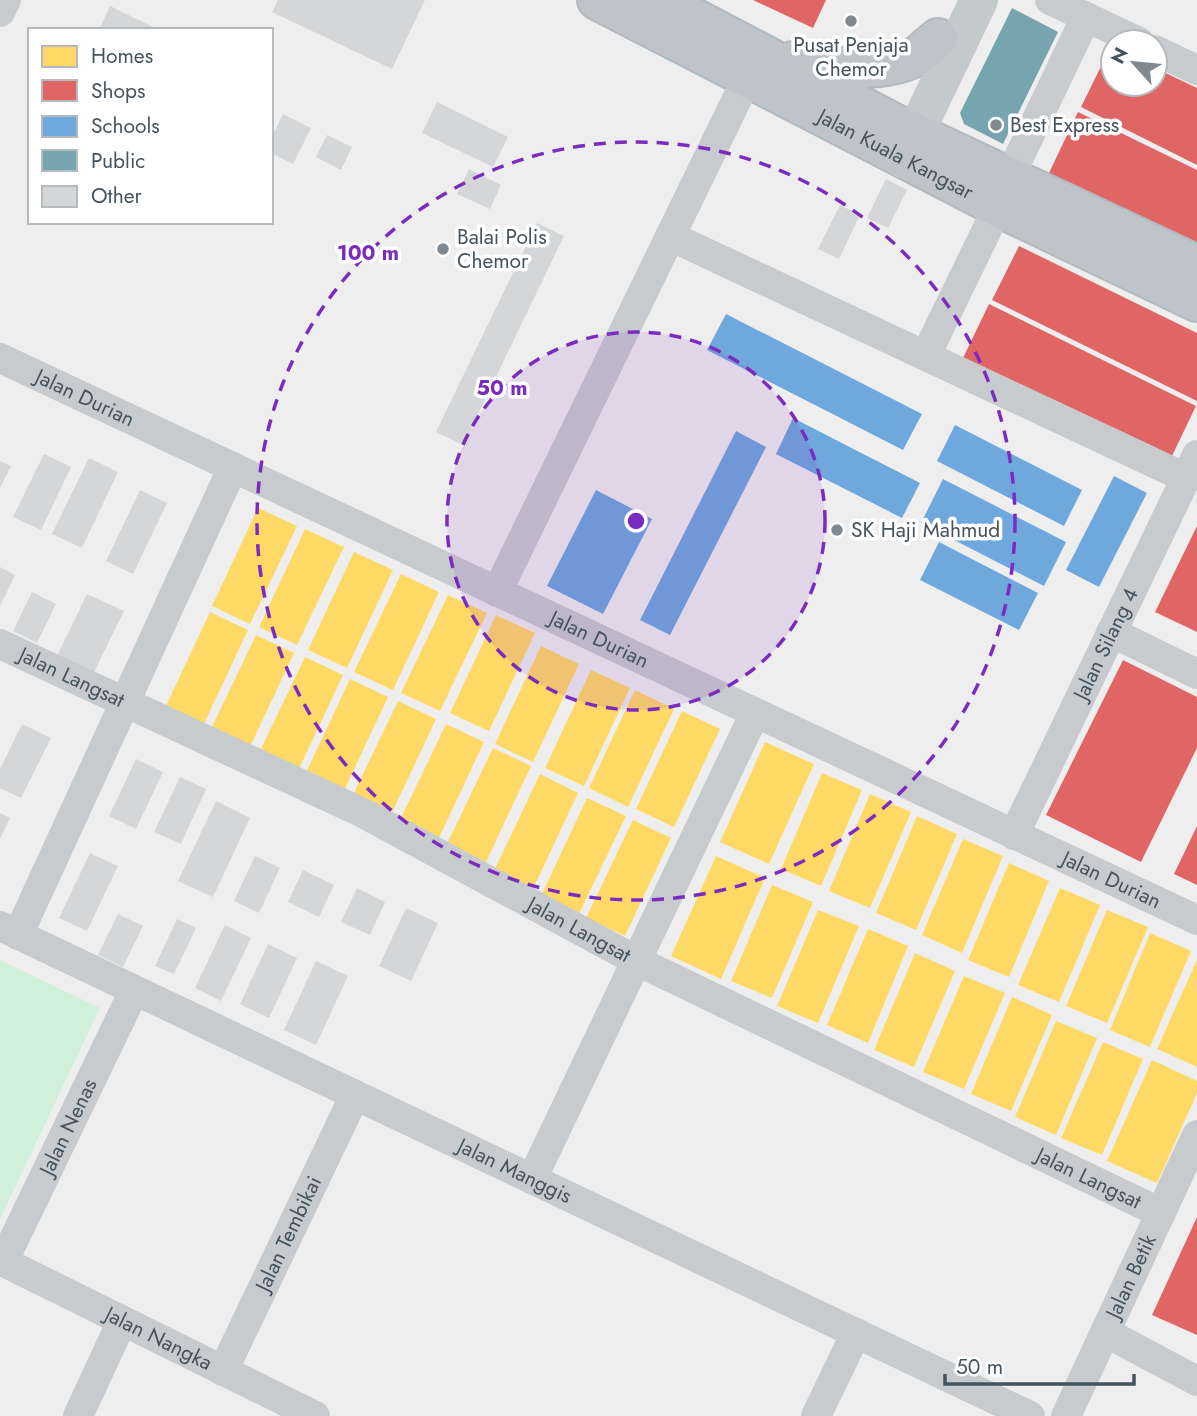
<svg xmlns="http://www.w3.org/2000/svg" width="1197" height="1416" viewBox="0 0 1197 1416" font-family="Jost,sans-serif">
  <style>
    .green { fill: #d1f0da }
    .homes { fill: #ffd966 }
    .shops { fill: #e06666 }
    .schools { fill: #6fa8dc }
    .public { fill: #76a5af }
    .building { fill: #d5d6d7 }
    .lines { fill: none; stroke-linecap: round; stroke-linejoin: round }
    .trunk-casing { stroke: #b2b9bf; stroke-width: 42 }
    .minor { stroke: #c8cbce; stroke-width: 30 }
    .primary { stroke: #c4c9cc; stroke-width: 38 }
    .trunk { stroke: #bec4c8; stroke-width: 38 }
    .ring { fill: none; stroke: #7b2cbf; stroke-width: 3.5; stroke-dasharray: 12 9 }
    .poi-dot { fill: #80898f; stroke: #fff; stroke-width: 2.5 }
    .labels { text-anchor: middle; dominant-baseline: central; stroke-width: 7; stroke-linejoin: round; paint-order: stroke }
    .poi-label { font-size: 21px; fill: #45535c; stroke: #fff; text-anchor: start }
    .street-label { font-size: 21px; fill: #45535c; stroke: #fff }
    .centre { fill: #7b2cbf; stroke: #fff; stroke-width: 3.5 }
    .ring-label { font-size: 21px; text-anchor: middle; font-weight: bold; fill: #7b2cbf; stroke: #fff; stroke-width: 7; stroke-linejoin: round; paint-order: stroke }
  </style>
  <rect width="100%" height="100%" fill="#efeeee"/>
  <path class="green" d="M0 960 100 1008 0 1219Z"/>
  <path class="homes" d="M258 508 297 526 250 624 212 606Z
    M305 529 344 547 297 645 259 627Z
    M354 552 393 570 347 668 308 650Z
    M401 574 439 592 393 690 354 672Z
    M448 595 487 613 440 711 401 693Z
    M210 612 248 630 202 728 164 710Z
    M496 615 535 633 489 731 450 713Z
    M256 635 294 653 248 751 209 733Z
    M541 646 579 664 533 762 495 744Z
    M305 657 343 675 297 773 258 755Z
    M591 670 630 688 584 786 545 768Z
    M350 679 388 697 342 795 304 777Z
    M635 690 674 709 628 807 589 788Z
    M398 701 436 719 390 817 351 799Z
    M682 711 720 729 674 827 636 809Z
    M446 724 484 742 438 840 399 822Z
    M765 742 814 764 769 864 720 842Z
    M493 748 531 766 485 864 446 846Z
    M822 773 862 790 821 886 781 869Z
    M540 774 578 793 532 891 493 873Z
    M870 794 911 812 870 908 829 891Z
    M587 798 626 816 579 914 541 896Z
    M917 816 957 834 916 930 876 913Z
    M633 820 671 838 625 936 586 918Z
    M963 839 1003 856 962 953 922 935Z
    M716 856 765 878 721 979 671 956Z
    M1009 863 1049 881 1009 977 968 960Z
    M772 885 813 902 772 998 731 981Z
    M1060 888 1100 905 1059 1002 1018 985Z
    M818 910 859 926 818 1023 777 1006Z
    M1107 910 1148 927 1107 1023 1066 1006Z
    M868 929 908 946 868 1043 827 1025Z
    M1150 933 1191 951 1150 1047 1110 1030Z
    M915 953 955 971 914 1067 874 1050Z
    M1197 960V1067L1157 1049Z
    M964 976 1005 993 964 1089 923 1072Z
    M1012 997 1052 1015 1011 1111 971 1094Z
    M1056 1021 1097 1038 1056 1135 1015 1117Z
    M1103 1042 1143 1059 1102 1155 1061 1138Z
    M1152 1060 1197 1081V1093L1157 1183 1107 1161Z"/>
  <path class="shops" d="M753 0H826L813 28Z
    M1111 46 1113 84H1155V68L1197 88V165L1081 107Z
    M1078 112 1197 170V246L1049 173Z
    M1019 246 1197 333V401L992 300Z
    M989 304 1196 406 1170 460 963 358Z
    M1197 526V632L1155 612Z
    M1123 660 1197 697V748L1141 862 1046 815Z
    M1197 826V885L1174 874Z
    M1197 1217V1335L1152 1315Z"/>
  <path class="schools" d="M726 314 922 414 903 450 707 350Z
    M793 418 920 483 902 518 776 454Z
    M955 425 1082 490 1064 526 937 461Z
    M736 431 766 447 670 635 640 620Z
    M1114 476 1147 493 1099 587 1066 570Z
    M943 479 1066 542 1044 586 921 523Z
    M596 490 652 519 603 614 547 586Z
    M939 542 1038 593 1019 630 920 580Z"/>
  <path class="public" d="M1012 8 1058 32 1003 144 964 124 960 113Z"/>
  <path class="building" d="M278 0H425L392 69 272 12Z
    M110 6 159 30H99Z
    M437 102 508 137 493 167 422 133Z
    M283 114 311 128 293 164 271 153V139Z
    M327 135 352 147 341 170 316 157Z
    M469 169 501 185 490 209 457 194Z
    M886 179 907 190 888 228 867 218Z
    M840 205 860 215 839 259 818 249Z
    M537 223 564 236 463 445 436 432Z
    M44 454 71 467 41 530 13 517Z
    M89 458 118 472 82 548 52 534Z
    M0 461 11 466 0 488Z
    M140 490 167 503 133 574 106 561Z
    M0 567 15 575 0 606Z
    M32 592 56 604 37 643 13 631Z
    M87 594 124 611 92 676 56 658Z
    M22 724 51 738 21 798 0 788V769Z
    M136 759 163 772 136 829 109 816Z
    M180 777 206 789 181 844 154 832Z
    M216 801 250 818 213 897 178 881Z
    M0 813 10 818 0 839Z
    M90 853 118 866 87 931 59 918Z
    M255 856 280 868 259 913 234 901Z
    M303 870 334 885 319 917 288 902Z
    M357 888 385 902 370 935 341 922Z
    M406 908 438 923 411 981 379 966Z
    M118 914 143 926 123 967 98 955Z
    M177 919 196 928 174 974 155 966Z
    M225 925 251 938 221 1001 195 988Z
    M268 944 297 958 269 1018 240 1004Z
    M316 961 348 976 316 1045 284 1030Z"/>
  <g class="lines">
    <defs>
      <g id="trunk">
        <path id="s9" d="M597 0 998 207 1197 302"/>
        <path d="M660 0 896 124 1197 265"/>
        <path d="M793 61C831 66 881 76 917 56 924 51 931 43 938 38"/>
      </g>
    </defs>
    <use href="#trunk" class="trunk-casing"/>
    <g class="minor">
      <path d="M1050 0 1139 42"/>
      <path d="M0 12 6 0"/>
      <path d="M1155 50 1197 70"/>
      <path d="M1009 178 1086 17"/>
      <path d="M670 236 1186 478"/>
      <path d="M926 355 998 207"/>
      <path id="s1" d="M0 358 1197 920"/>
      <path d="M497 592 756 60"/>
      <path d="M1111 632 1197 674"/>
      <path id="s2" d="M0 644 363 813 637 961 1161 1213"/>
      <path id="s3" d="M1014 835 1197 455"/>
      <path id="s4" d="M0 926 1030 1416"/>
      <path d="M18 935 233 467"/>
      <path d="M532 1179 755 713"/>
      <path id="s5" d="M0 1260 315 1416"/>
      <path id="s6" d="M3 1262 134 991"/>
      <path d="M1105 1332 1197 1381"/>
      <path id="s7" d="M223 1371 355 1095"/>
      <path d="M78 1416 122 1321"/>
      <path d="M816 1416 856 1333"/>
      <path id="s8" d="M1066 1416 1197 1135"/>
    </g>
    <path class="primary" d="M903 159 979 0"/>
    <use href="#trunk" class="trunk"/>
  </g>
  <circle cx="636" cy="521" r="189" fill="#7b2cbf" fill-opacity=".12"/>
  <g class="ring">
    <circle cx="636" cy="521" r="189"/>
    <circle cx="636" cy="521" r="379"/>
  </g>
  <g class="poi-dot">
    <circle cx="851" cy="21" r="7"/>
    <circle cx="996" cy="125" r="7"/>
    <circle cx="443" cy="249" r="7"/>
    <circle cx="837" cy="530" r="7"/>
  </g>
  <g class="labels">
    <g class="poi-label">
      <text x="851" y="45" text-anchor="middle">Pusat Penjaja<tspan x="851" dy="24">Chemor</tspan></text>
      <text x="1010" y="125">Best Express</text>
      <text x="457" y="237">Balai Polis<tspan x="457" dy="24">Chemor</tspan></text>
      <text x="851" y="530">SK Haji Mahmud</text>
    </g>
    <g class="street-label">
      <text stroke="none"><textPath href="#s9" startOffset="336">Jalan Kuala Kangsar</textPath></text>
      <text stroke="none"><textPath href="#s1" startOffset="94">Jalan Durian</textPath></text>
      <text stroke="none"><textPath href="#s1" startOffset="662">Jalan Durian</textPath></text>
      <text stroke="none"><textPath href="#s3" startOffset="212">Jalan Silang 4</textPath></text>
      <text stroke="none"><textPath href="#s2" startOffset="79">Jalan Langsat</textPath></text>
      <text stroke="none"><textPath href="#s1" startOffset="1228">Jalan Durian</textPath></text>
      <text stroke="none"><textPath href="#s2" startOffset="646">Jalan Langsat</textPath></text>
      <text stroke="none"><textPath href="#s6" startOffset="150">Jalan Nenas</textPath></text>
      <text stroke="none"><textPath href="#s4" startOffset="570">Jalan Manggis</textPath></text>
      <text stroke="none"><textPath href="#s2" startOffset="1213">Jalan Langsat</textPath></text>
      <text stroke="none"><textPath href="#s7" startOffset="152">Jalan Tembikai</textPath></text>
      <text stroke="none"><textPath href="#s8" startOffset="154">Jalan Betik</textPath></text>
      <text stroke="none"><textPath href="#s5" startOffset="177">Jalan Nangka</textPath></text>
    </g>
  </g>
  <circle cx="636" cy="521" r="10" class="centre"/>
  <g class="ring-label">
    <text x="368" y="260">100 m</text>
    <text x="502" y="395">50 m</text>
  </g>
  <rect x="28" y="28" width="245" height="196" fill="#ffffff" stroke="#b5babe" stroke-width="2"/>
  <rect x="42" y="46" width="35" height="21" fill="#ffd966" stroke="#b5babe" stroke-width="2"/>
  <text x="91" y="63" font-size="21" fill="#45535c">Homes</text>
  <rect x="42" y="80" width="35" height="21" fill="#e06666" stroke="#b5babe" stroke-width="2"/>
  <text x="91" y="98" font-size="21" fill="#45535c">Shops</text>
  <rect x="42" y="116" width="35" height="21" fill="#6fa8dc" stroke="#b5babe" stroke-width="2"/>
  <text x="91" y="133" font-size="21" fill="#45535c">Schools</text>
  <rect x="42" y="150" width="35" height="21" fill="#76a5af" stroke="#b5babe" stroke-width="2"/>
  <text x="91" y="168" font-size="21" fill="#45535c">Public</text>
  <rect x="42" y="186" width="35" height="21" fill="#d5d6d7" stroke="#b5babe" stroke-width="2"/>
  <text x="91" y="203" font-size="21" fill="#45535c">Other</text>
  <g transform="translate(1134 63) rotate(297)"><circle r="33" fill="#ffffff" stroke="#b5babe" stroke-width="2"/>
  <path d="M0-5L12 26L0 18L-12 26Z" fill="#80898f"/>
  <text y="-10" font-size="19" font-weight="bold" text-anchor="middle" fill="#45535c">N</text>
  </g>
  <path d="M945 1374v10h189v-10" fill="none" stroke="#45535c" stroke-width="3.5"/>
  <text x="956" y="1374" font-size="21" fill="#45535c" stroke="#ffffff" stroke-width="5" paint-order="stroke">50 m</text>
</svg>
